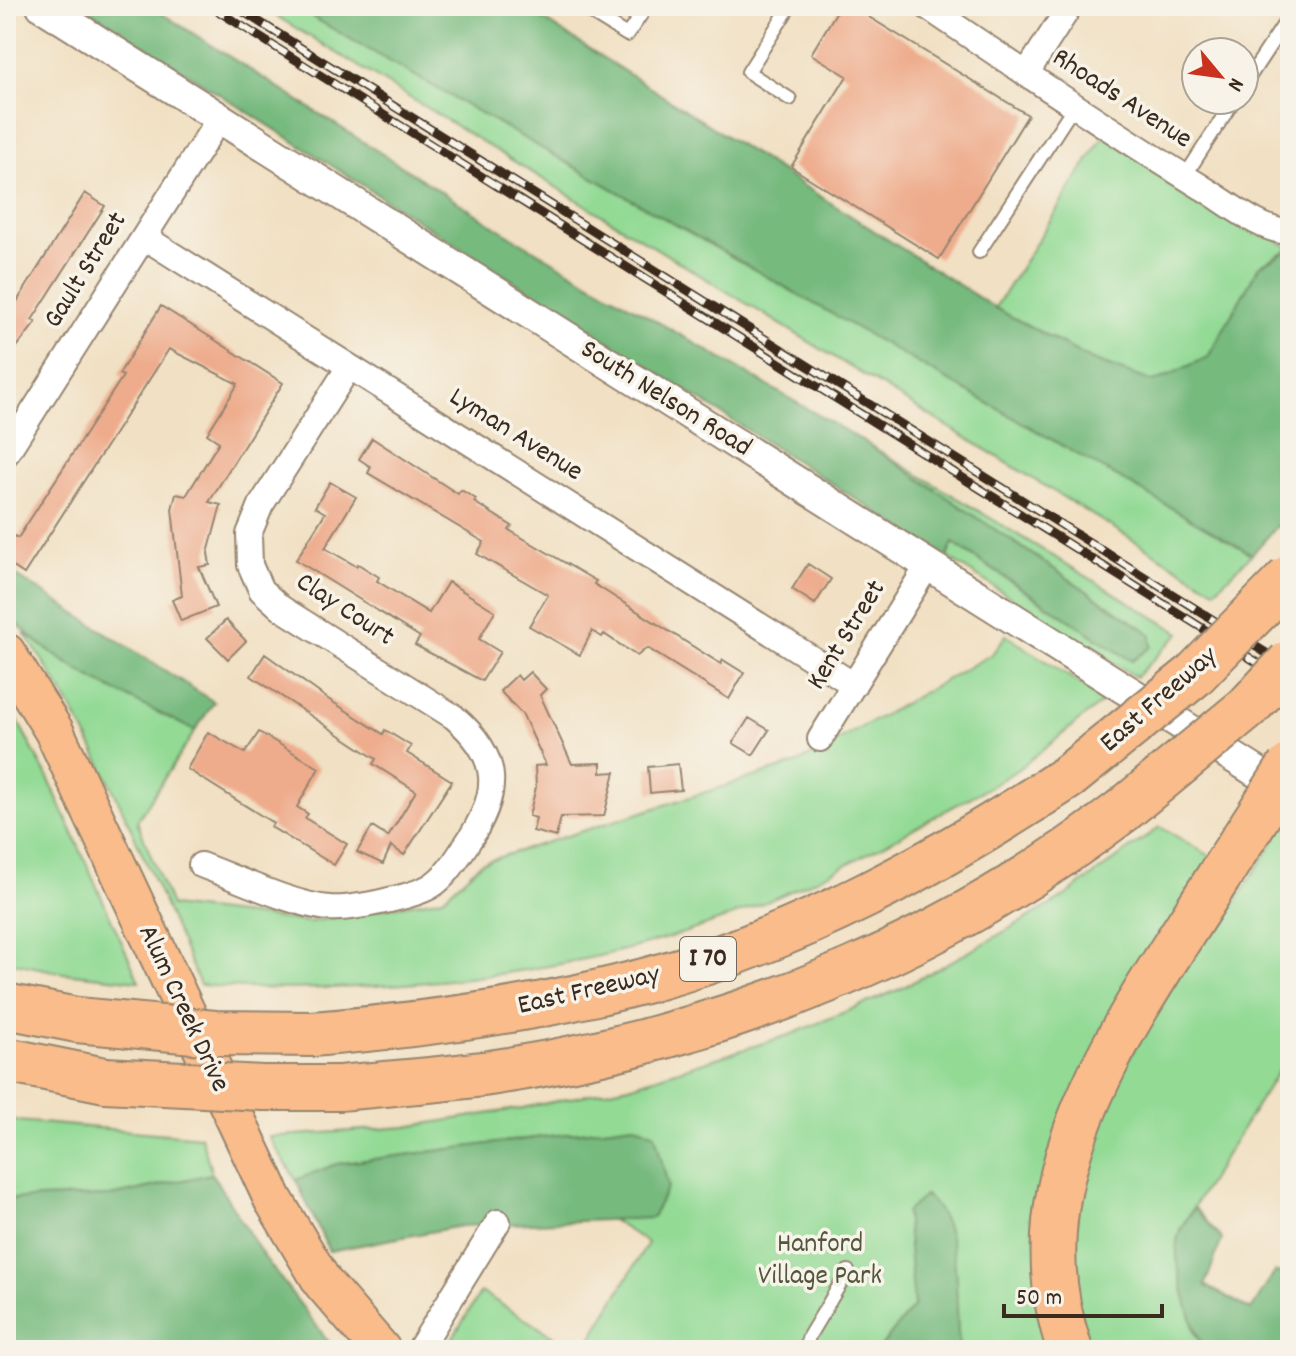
<svg xmlns="http://www.w3.org/2000/svg" width="1296" height="1356" viewBox="0 0 1296 1356" font-family="Dekko,sans-serif">
  <style>
    .green { fill: #93da95; stroke: #67825a; stroke-width: 2 }
    .forest { fill: #76ba7e; stroke: #58724e; stroke-width: 2 }
    .building { fill: #eeac8c }
    .lines { fill: none; stroke-linecap: round; stroke-linejoin: round }
    .service-casing { stroke: #968570; stroke-width: 16 }
    .minor-casing { stroke: #968570; stroke-width: 28 }
    .tertiary-casing { stroke: #968570; stroke-width: 34 }
    .primary-casing { stroke: #968570; stroke-width: 42 }
    .motorway-casing { stroke: #968570; stroke-width: 48 }
    .service { stroke: #fff; stroke-width: 12 }
    .minor { stroke: #fff; stroke-width: 24 }
    .tertiary { stroke: #fff; stroke-width: 30 }
    .primary { stroke: #f9bc8a; stroke-width: 38 }
    .motorway { stroke: #f9bc8a; stroke-width: 44 }
    .rail-casing { stroke: #3b2a1e; stroke-width: 9 }
    .rail { stroke: #f7f3e8; stroke-width: 6; stroke-dasharray: 18; stroke-linecap: butt }
    .motorway-bridge-casing { stroke: #968570; stroke-width: 48; stroke-linecap: butt }
    .motorway-bridge { stroke: #f9bc8a; stroke-width: 44 }
    .labels { text-anchor: middle; dominant-baseline: central; stroke-width: 7; stroke-linejoin: round; paint-order: stroke }
    .shield { fill: #f7f3e8; stroke: #73665b; stroke-width: 2 }
    .shield-label { font-size: 26px; font-weight: bold; fill: #3b2a1e }
    .street-label { font-size: 28px; fill: #3b2a1e; stroke: #f7f3e8 }
    .park-label { font-size: 28px; fill: #51563c; stroke: #f7f3e8 }
  </style>
  <rect width="100%" height="100%" fill="#f7f3e8"/>
  <filter id="ink" filterUnits="userSpaceOnUse"><feTurbulence type="fractalNoise" baseFrequency=".0125" numOctaves="2"/><feDisplacementMap in="SourceGraphic" scale="16" xChannelSelector="R" yChannelSelector="G"/><feConvolveMatrix kernelMatrix="1 2 1 2 8 2 1 2 1" color-interpolation-filters="sRGB"/></filter>
  <filter id="wash" filterUnits="userSpaceOnUse"><feTurbulence type="fractalNoise" baseFrequency=".006" numOctaves="4" result="noise"/><feDisplacementMap in="SourceGraphic" scale="32" xChannelSelector="R" yChannelSelector="G"/><feGaussianBlur stdDeviation="1.8" result="paint"/><feColorMatrix in="noise" values="0 0 0 0 0 0 0 0 0 0 0 0 0 0 0 0 0 1.4 0 .05"/><feComposite in="paint" operator="in"/></filter>
  <g filter="url(#wash)">
    <rect width="100%" height="100%" fill="#f1e0c3"/>
    <path class="green" d="M260 6H293L1252 554 1215 590Z
      M1106 132 1290 248 1259 266 1208 357 1154 383 1092 360 995 308Z
      M863 441 1180 633 1136 677 947 557 952 543 1132 661 1151 634Z
      M24 633 64 661 195 731 137 821 171 906 309 922 443 898 481 863 798 763 992 654 1006 635 1105 700C1075 723 1046 749 1015 771 987 790 955 805 925 822 834 874 735 922 632 948 505 981 330 996 200 985 146 866 100 740 24 633Z
      M6 699 49 780 139 981 63 973 6 961Z
      M1290 816V1052L1180 1229 1193 1330 1205 1350H1090L1073 1284 1079 1179 1121 1072 1187 958 1229 912Z
      M1160 827 1214 858 1081 1091 1057 1350H960L913 1268 914 1306 878 1350H584L648 1243 612 1220 651 1217 655 1134 634 1125 337 1164 296 1180 269 1137 406 1127 523 1108 629 1086 792 1034 900 989 976 948 1062 898Z
      M6 1120 201 1137 212 1174 111 1196 6 1199Z
      M481 1292 576 1350H445Z"/>
    <path class="forest" d="M81 6H150L517 240 863 441 1151 634V647L1132 661 953 543 947 557Z
      M293 6H522L995 308 1092 360 1154 382 1208 357 1259 266 1290 249V512L1252 554Z
      M6 569 214 702 195 731C130 697 55 668 6 612Z
      M634 1125 655 1134 668 1186 652 1218 461 1226 329 1251 296 1180 336 1164Z
      M212 1174 262 1254 335 1350H6V1199L111 1196Z
      M925 1195C967 1230 952 1301 960 1350H878L914 1306 906 1212Z
      M1195 1208 1222 1239 1205 1285 1251 1310 1275 1272 1290 1273V1350H1205C1192 1329 1174 1266 1177 1241 1179 1228 1187 1219 1195 1208Z"/>
    <g id="blocks">
      <path class="building" d="M840 6H851L1028 115 939 259 791 167 847 76 811 54Z
        M85 193 105 206 32 320 36 322 6 361V319Z
        M161 306 283 383 209 502 221 505 208 553 210 565 199 567 216 607 181 621 172 600 182 596 172 509 176 494 186 496 219 442 207 434 238 384 169 349 24 574 6 562V549L14 536 18 538 123 376 119 374Z
        M372 438 458 494 461 490 476 499 474 502 512 526 509 530 596 581 594 584 721 664 723 660 744 673 729 699 647 648 637 656 604 634 602 637 592 631 580 655 529 626 548 595 477 554 484 542 368 473 371 467 359 459Z
        M330 482 356 497 325 548 356 566 358 564 379 577 377 581 429 613 448 582 495 611 479 639 500 652 482 681 415 645 420 637 296 560 325 513 315 507Z
        M808 564 831 579 815 604 792 589Z
        M226 620 246 641 228 659 207 638Z
        M265 654 328 699 383 734 385 730 411 746 407 753 452 781 404 855 391 846 383 864 357 852 372 827 388 837 416 791 373 764 376 759 251 676Z
        M530 672 546 689 540 695 572 764 601 763V773L615 772 604 816 561 817 556 837 533 831 536 818 529 816 536 787 535 766 546 765 523 715 500 691 517 675 521 680Z
        M749 718 769 730 753 755 733 743Z
        M208 732 245 753 259 732 319 768 297 807 308 814 305 818 347 844 334 865 271 827 273 823 187 769Z
        M678 764 681 790 650 793 648 767Z"/>
    </g>
  </g>
  <g filter="url(#ink)">
    <use href="#blocks" fill-opacity="0" stroke="#968570" stroke-width="2"/>
    <g class="lines">
      <defs>
        <path id="service" d="M580 6 627 35 647 6
          M1244 85 1290 15
          M790 99 748 72 790 6
          M1185 176 1234 100
          M979 252 1074 106
          M805 1350 809 1336 848 1271"/>
        <path id="minor" d="M926 6C1017 68 1109 130 1203 188 1227 202 1261 232 1290 232
          M1026 74 1070 6
          M144 237 854 685
          M6 454 219 119
          M820 739 928 565
          M201 865C236 878 293 905 329 908 350 910 413 897 431 886 446 877 456 860 466 845 500 794 503 759 454 717L281 608 261 590 250 565 249 534 261 505 349 367
          M419 1350 498 1222"/>
        <path id="tertiary" d="M42 6 1290 793"/>
        <path id="primary" d="M6 653 54 731 273 1199 323 1283 381 1350"/>
        <path id="motorway" d="M6 1006 77 1020
          M312 1034C426 1025 538 1010 648 980 799 939 938 863 1068 777
          M6 1060 105 1080
          M339 1088C391 1083 444 1080 496 1072 723 1037 940 951 1122 811
          M1070 1350C1008 1172 1132 1016 1221 873"/>
      </defs>
      <use href="#service" class="service-casing"/>
      <use href="#minor" class="minor-casing"/>
      <use href="#tertiary" class="tertiary-casing"/>
      <use href="#primary" class="primary-casing"/>
      <use href="#motorway" class="motorway-casing"/>
      <use href="#service" class="service"/>
      <use href="#minor" class="minor"/>
      <use href="#tertiary" class="tertiary"/>
      <use href="#primary" class="primary"/>
      <use href="#motorway" class="motorway"/>
      <defs>
        <path id="rail" d="M210 6 1290 683
          M234 6 1290 668"/>
      </defs>
      <use href="#rail" class="rail-casing"/>
      <use href="#rail" class="rail"/>
      <defs>
        <path id="motorway-bridge" d="M1068 777 1193 676 1290 577
          M1122 811 1247 708 1290 662
          M1221 873 1290 766
          M77 1020 215 1033 312 1034
          M105 1080 263 1088H339"/>
      </defs>
      <use href="#motorway-bridge" class="motorway-bridge-casing"/>
      <use href="#motorway-bridge" class="motorway-bridge"/>
    </g>
  </g>
  <g class="labels">
    <rect class="shield" x="680" y="937" width="56" height="44" rx="6"/>
    <g class="shield-label">
      <text x="708" y="959">I 70</text>
    </g>
    <g class="street-label">
      <text transform="translate(1121 100) rotate(33)">Rhoads Avenue</text>
      <text transform="translate(87 271) rotate(-58)">Gault Street</text>
      <text transform="translate(665 400) rotate(32)">South Nelson Road</text>
      <text transform="translate(515 436) rotate(32)">Lyman Avenue</text>
      <text transform="translate(344 611) rotate(33)">Clay Court</text>
      <text transform="translate(848 636) rotate(-58)">Kent Street</text>
      <text transform="translate(1160 701) rotate(-41)">East Freeway</text>
      <text transform="translate(589 992) rotate(-13)">East Freeway</text>
      <text transform="translate(182 1009) rotate(65)">Alum Creek Drive</text>
    </g>
    <g class="park-label">
      <text x="820" y="1246">Hanford<tspan x="820" dy="32">Village Park</tspan></text>
    </g>
  </g>
  <rect width="1296" height="1356" fill="none" stroke="#f7f3e8" stroke-width="32"/>
  <g transform="translate(1220 76) rotate(119)"><circle r="38" fill="#f7f3e8" stroke="#aca397" stroke-width="2"/>
  <path d="M0-6L14 30L0 20L-14 30Z" fill="#c8321e"/>
  <text y="-12" font-size="22" font-weight="bold" text-anchor="middle" fill="#3b2a1e">N</text>
  </g>
  <path d="M1004 1304v12h158v-12" fill="none" stroke="#3b2a1e" stroke-width="4"/>
  <text x="1016" y="1304" font-size="24" fill="#3b2a1e" stroke="#f7f3e8" stroke-width="6" paint-order="stroke">50 m</text>
</svg>
